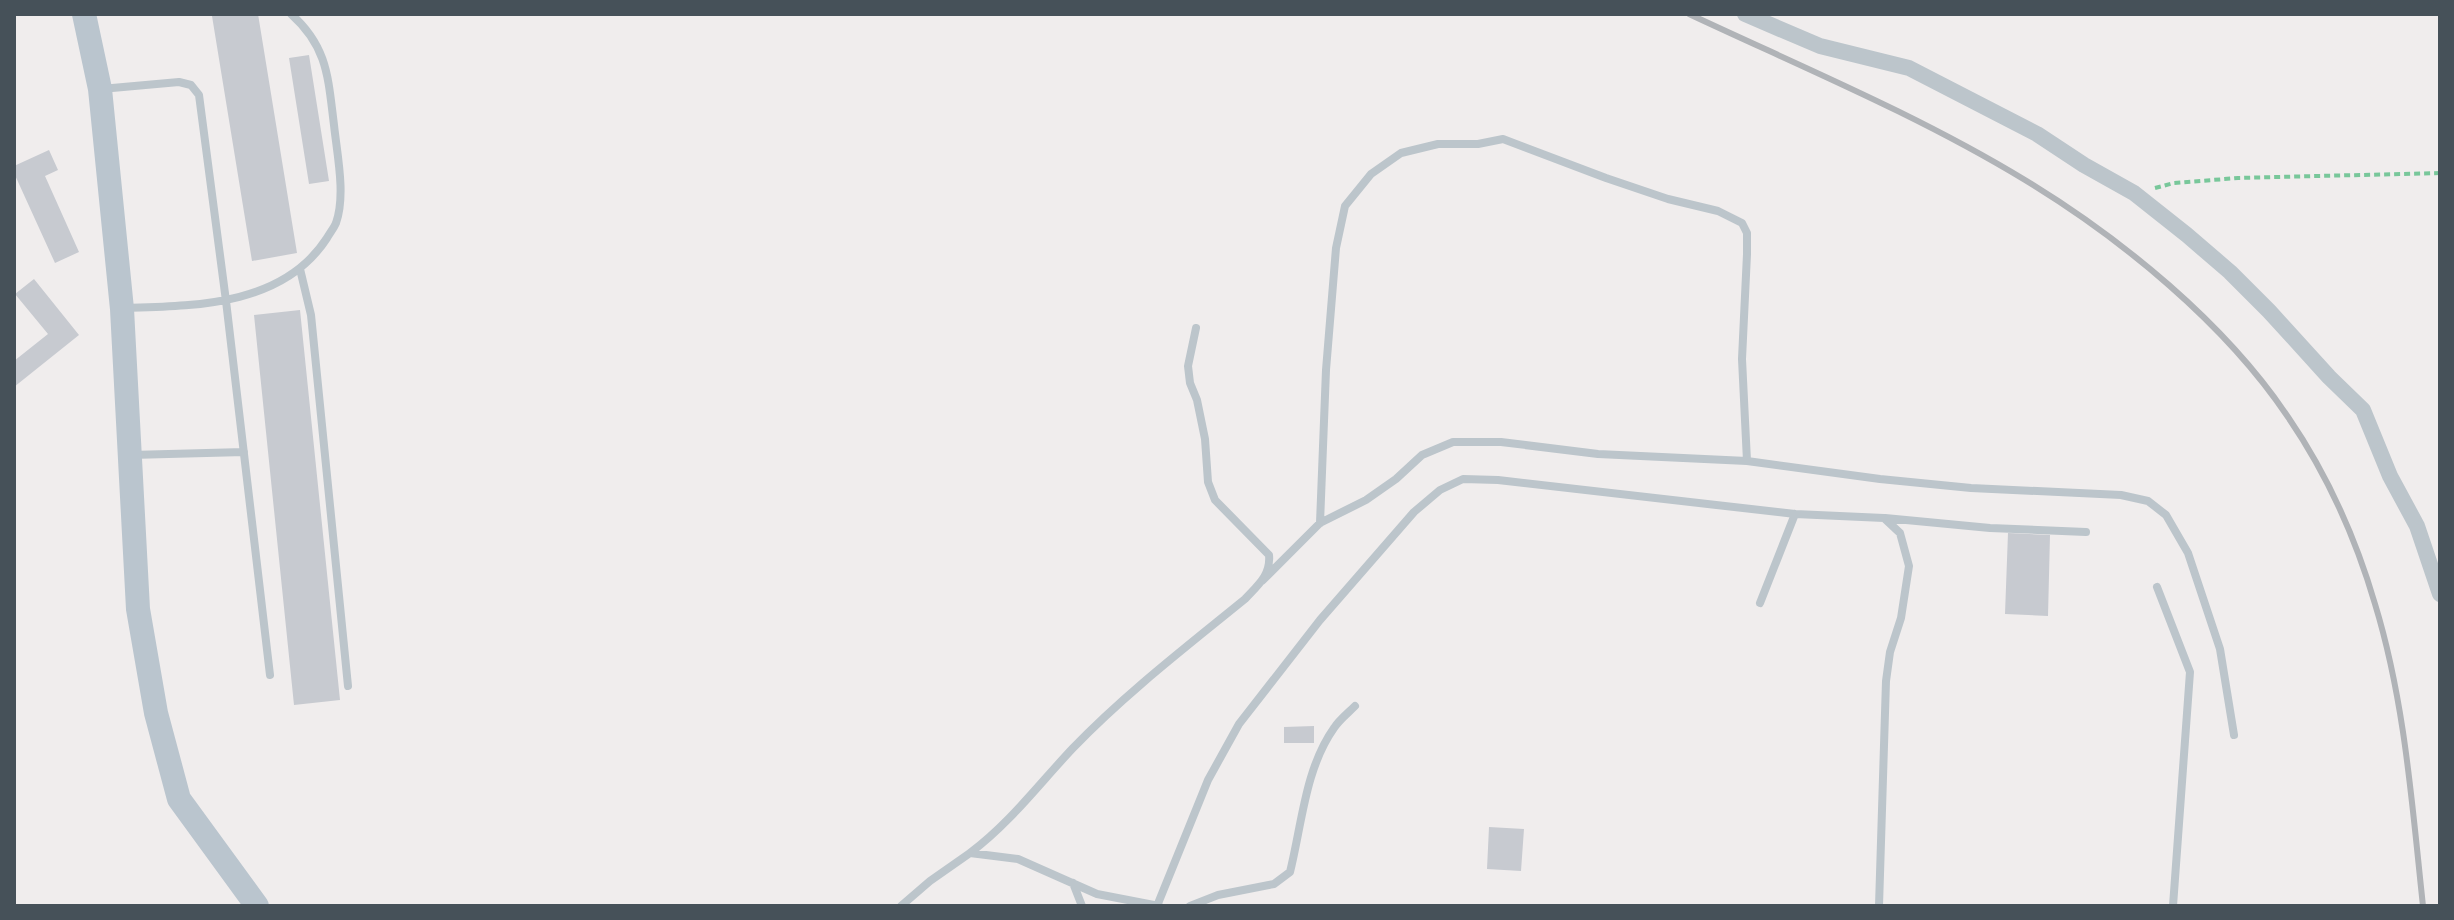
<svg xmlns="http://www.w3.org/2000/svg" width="2454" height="920" viewBox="0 0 2454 920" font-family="'Fira Sans',sans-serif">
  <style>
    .building { fill: #c7cad0 }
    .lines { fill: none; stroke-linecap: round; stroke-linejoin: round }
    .path { stroke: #78c79a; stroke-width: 4; stroke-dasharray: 6 4; stroke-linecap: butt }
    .lane { stroke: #bcc5cb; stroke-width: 8 }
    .street { stroke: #bcc5cb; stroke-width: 16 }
    .secondary { stroke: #bac5ce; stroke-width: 24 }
    .rail { stroke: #b0b3b7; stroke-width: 6 }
  </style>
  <rect width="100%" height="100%" fill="#f0eded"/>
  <path class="building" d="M225 14H258L297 253 252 261 212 16Z
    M309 55 329 181 309 184 289 58Z
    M49 150 58 170 45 176 79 252 55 263 14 173V166Z
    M34 279 79 335 14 387V361L48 334 15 294Z
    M300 310 340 700 294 705 254 315Z
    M2008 533 2050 535 2048 616 2005 614Z
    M1314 726V743H1284V727Z
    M1489 827 1524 829 1521 871 1487 869Z"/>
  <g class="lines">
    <path class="path" d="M2155 188 2174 183 2238 178 2440 173"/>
    <path class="lane" d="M101 89 179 82 191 85 199 95 226 301 270 675
      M300 269 311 315 348 686
      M127 308C197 306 284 305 327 238 329 234 334 228 336 223 346 195 337 154 334 125 328 78 328 47 291 14
      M131 455 244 452
      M1885 518 1990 528 2086 532
      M1320 523 1326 370 1336 248 1345 206 1371 174 1401 153 1438 144H1478L1503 139 1606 178 1668 199 1718 211 1742 223 1747 233V254L1742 359 1747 461
      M1262 581 1320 523 1366 500 1396 479 1422 455 1453 442H1501L1598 454 1747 461 1880 479 1971 488 2121 495 2148 501 2166 515 2188 553 2220 649 2234 735
      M2157 587 2190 672 2173 906
      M1760 603 1795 514
      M970 853C1010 823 1039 784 1073 748 1125 694 1186 647 1245 599 1258 585 1271 575 1269 555L1215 500 1208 482 1205 439 1197 400 1190 383 1188 366 1196 328
      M1073 883 1082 906
      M901 906 930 881 970 853 1018 859 1097 894 1159 906
      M1157 906 1208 780 1239 724 1320 620 1414 512 1440 490 1463 479 1498 480 1795 514 1884 518 1900 533 1909 566 1901 618 1890 652 1886 681 1879 906
      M1190 906 1218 895 1274 884 1290 872C1302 824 1305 769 1334 728 1339 720 1348 713 1355 706"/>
    <path class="street" d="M1745 14 1820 46 1909 68 2037 134 2084 165 2134 193 2187 235 2230 272 2269 311 2329 377 2363 410 2390 476 2417 526 2440 594"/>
    <path class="secondary" d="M84 14 100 89 122 309 138 609 156 713 179 799 257 906"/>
    <path class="rail" d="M1689 14C1802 67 1918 115 2025 180 2122 239 2225 323 2288 417 2327 474 2356 539 2375 604 2405 702 2412 805 2423 906"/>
  </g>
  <rect width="2454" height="920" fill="none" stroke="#465159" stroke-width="32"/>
</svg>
